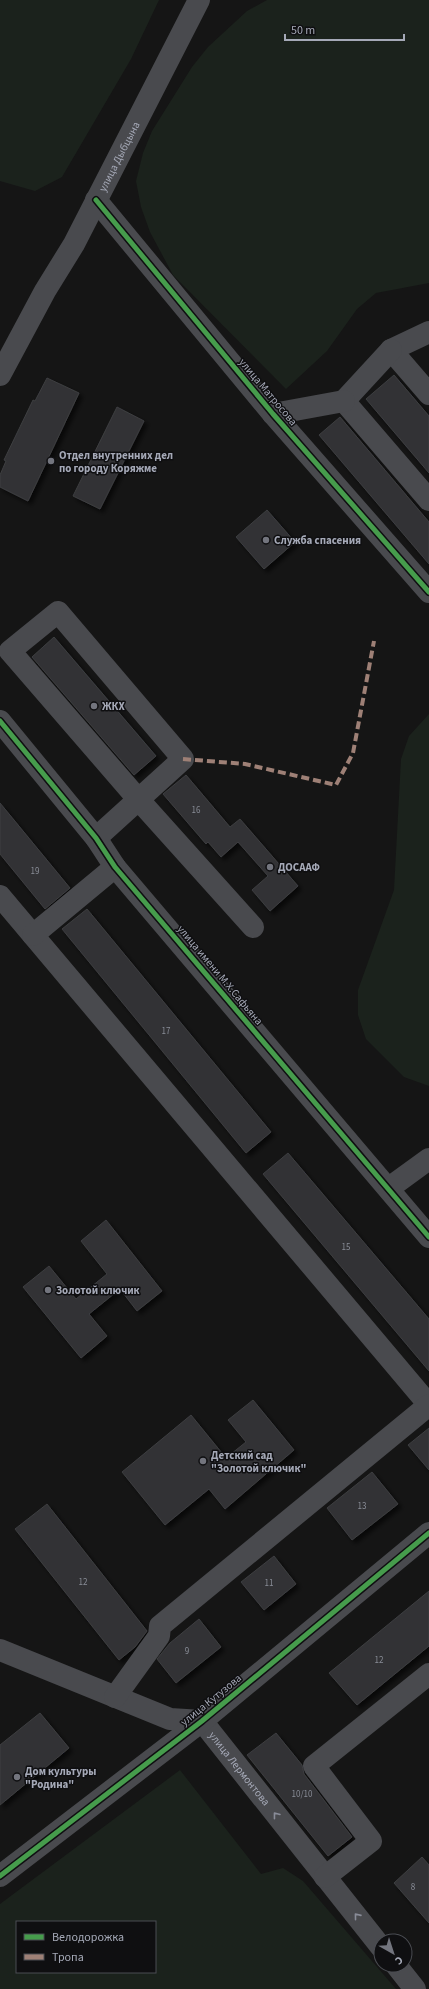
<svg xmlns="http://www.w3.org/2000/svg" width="429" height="1989" viewBox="0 0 429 1989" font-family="'Source Sans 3',sans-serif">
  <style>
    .green { fill: #1b221c; fill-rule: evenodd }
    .building { fill: #333334; stroke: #3d3e41; filter: url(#shadow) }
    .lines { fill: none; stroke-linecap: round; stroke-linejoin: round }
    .minor { stroke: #494a4e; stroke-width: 22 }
    .quiet { stroke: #9e8076; stroke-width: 4; stroke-dasharray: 8 4; stroke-linecap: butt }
    .cycleway-casing { stroke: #0f0f11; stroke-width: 8 }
    .cycleway { stroke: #469c4c; stroke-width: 5 }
    .oneway { stroke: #898c98 }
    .poi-dot { fill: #73757e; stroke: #0f0f11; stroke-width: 1.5 }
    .labels { text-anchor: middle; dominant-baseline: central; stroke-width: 3; stroke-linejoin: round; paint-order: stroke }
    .number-label { font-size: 9px; fill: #888c96 }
    .street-label { font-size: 11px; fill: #a5a9b7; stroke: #0f0f11 }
    .poi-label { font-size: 11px; font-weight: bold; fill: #a5a9b7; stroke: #0f0f11; text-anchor: start }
  </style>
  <defs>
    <filter id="shadow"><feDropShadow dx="3.5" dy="3.5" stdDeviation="2" flood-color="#0009"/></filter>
  </defs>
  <rect width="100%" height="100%" fill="#151515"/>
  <path class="green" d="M0 0H159L131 59 62 177 35 191 0 181Z
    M267 0H429V283L376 293 357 309 327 351 286 389 173 275 150 232 141 207 136 181 143 153 152 131 192 67 208 47 247 11Z
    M429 714V1086L404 1077 366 1039 358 1015V990L394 890 401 759 409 736Z
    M180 1770 261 1874 283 1868 303 1881 396 1989H0V1904ZM17 1922H155V1972H17Z"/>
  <path class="building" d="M394 375 429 416V473L366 399Z
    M47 378 79 393 28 501 0 487V475L6 461 4 460 33 400 35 401Z
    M117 407 144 421 100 509 73 496Z
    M340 417 429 522V564L319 435Z
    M267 510 295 542 264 569 236 537Z
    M54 637 156 756 134 775 32 657Z
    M186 775 230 827 240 819 298 886 270 911 252 890 268 876 238 842 221 857 208 842 206 844 163 794Z
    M0 803 70 888 45 909 0 854Z
    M87 909 271 1132 246 1153 62 929Z
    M288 1153 429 1319V1371L263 1174Z
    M106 1220 162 1291 137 1311 120 1289 89 1314 107 1336 81 1358 23 1287 49 1266 76 1299 107 1274 81 1241Z
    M253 1400 294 1450 225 1509 209 1489 165 1525 122 1472 191 1415 226 1458 246 1442 228 1420Z
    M429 1428V1470L408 1445Z
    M372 1472 398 1504 352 1540 327 1508Z
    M47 1504 147 1631 135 1647 119 1660 15 1529Z
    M274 1556 296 1584 264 1610 241 1582Z
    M429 1591V1646L357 1705 329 1673Z
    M199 1619 221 1647 176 1683 157 1659 170 1643Z
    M40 1713 69 1748 0 1805V1745Z
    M276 1733 302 1765 304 1774 352 1837 328 1856 247 1755Z
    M422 1857 429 1865V1923L394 1883Z"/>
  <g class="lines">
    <g class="minor">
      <path d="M96 200 273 414 429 592"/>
      <path d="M429 332 391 350 429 394"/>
      <path d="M391 350 344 401 429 500"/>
      <path id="s1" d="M0 375 45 291 74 244 199 0"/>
      <path d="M273 414 344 401"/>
      <path d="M0 721 96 838 115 867 429 1237"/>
      <path d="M96 838 183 759 58 612 10 651 138 799 253 927"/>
      <path d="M0 896 429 1405"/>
      <path d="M33 935 115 867"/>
      <path d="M389 1188 429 1159"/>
      <path id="s2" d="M0 1650 170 1719 202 1721 381 1947"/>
      <path d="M115 1697 159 1636 160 1626 429 1405"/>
      <path d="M0 1876 202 1721 429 1533"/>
      <path d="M325 1877 371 1841 314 1766 429 1674"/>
      <path d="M396 1965 415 1989"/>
    </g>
    <path class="quiet" d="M183 759 245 764 336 785 353 753 374 641"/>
    <defs>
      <path id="cycleway" d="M96 200 273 414 429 592
        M0 721 96 838 115 867 429 1237
        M0 1876 202 1721 429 1533"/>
    </defs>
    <use href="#cycleway" class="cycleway-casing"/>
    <use href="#cycleway" class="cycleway"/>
  </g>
  <defs><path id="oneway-chevron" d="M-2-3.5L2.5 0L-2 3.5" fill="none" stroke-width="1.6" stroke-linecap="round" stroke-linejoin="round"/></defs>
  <g class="oneway">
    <use href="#oneway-chevron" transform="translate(276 1815) rotate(-128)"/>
    <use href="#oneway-chevron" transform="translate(357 1916) rotate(-129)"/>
  </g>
  <g class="poi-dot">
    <circle cx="51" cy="461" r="4"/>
    <circle cx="266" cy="540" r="4"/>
    <circle cx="94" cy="706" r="4"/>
    <circle cx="270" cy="867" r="4"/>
    <circle cx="48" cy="1290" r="4"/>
    <circle cx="203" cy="1461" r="4"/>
    <circle cx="17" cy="1777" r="4"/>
  </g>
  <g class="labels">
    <g class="number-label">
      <text x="196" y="810">16</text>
      <text x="35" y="871">19</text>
      <text x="166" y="1031">17</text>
      <text x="346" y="1247">15</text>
      <text x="362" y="1506">13</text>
      <text x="83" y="1582">12</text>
      <text x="269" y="1583">11</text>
      <text x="187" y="1651">9</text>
      <text x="379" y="1660">12</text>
      <text x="302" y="1794">10/10</text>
      <text x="413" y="1887">8</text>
    </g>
    <g class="street-label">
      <text stroke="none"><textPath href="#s1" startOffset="249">улица Дыбцына</textPath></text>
      <text transform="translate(268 392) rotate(50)">улица Матросова</text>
      <text transform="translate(220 975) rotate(50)">улица имени М.Х.Сафьяна</text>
      <text transform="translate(211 1700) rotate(-39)">улица Кутузова</text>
      <text stroke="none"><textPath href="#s2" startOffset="276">улица Лермонтова</textPath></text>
    </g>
    <g class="poi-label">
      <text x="59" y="455">Отдел внутренних дел<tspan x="59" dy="13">по городу Коряжме</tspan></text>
      <text x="274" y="540">Служба спасения</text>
      <text x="102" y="706">ЖКХ</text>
      <text x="278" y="867">ДОСААФ</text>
      <text x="56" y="1290">Золотой ключик</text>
      <text x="211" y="1455">Детский сад<tspan x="211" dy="13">"Золотой ключик"</tspan></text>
      <text x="25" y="1771">Дом культуры<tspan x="25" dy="13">"Родина"</tspan></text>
    </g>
  </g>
  <rect x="16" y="1921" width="140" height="52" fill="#0f0f11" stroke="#4b4d53"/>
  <rect x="24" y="1934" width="20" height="6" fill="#469c4c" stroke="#4b4d53"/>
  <text x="52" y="1941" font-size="12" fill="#a5a9b7">Велодорожка</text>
  <rect x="24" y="1954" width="20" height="6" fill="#9e8076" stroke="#4b4d53"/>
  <text x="52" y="1961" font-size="12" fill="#a5a9b7">Тропа</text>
  <g transform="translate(393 1953) rotate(141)"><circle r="19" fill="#0f0f11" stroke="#4b4d53"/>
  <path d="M0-3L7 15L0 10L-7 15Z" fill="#73757e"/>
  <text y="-6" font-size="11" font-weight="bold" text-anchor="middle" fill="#a5a9b7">С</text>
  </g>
  <path d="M285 34v6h119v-6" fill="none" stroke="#a5a9b7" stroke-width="2"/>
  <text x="291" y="34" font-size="12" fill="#a5a9b7" stroke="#0f0f11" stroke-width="3" paint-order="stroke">50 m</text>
</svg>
